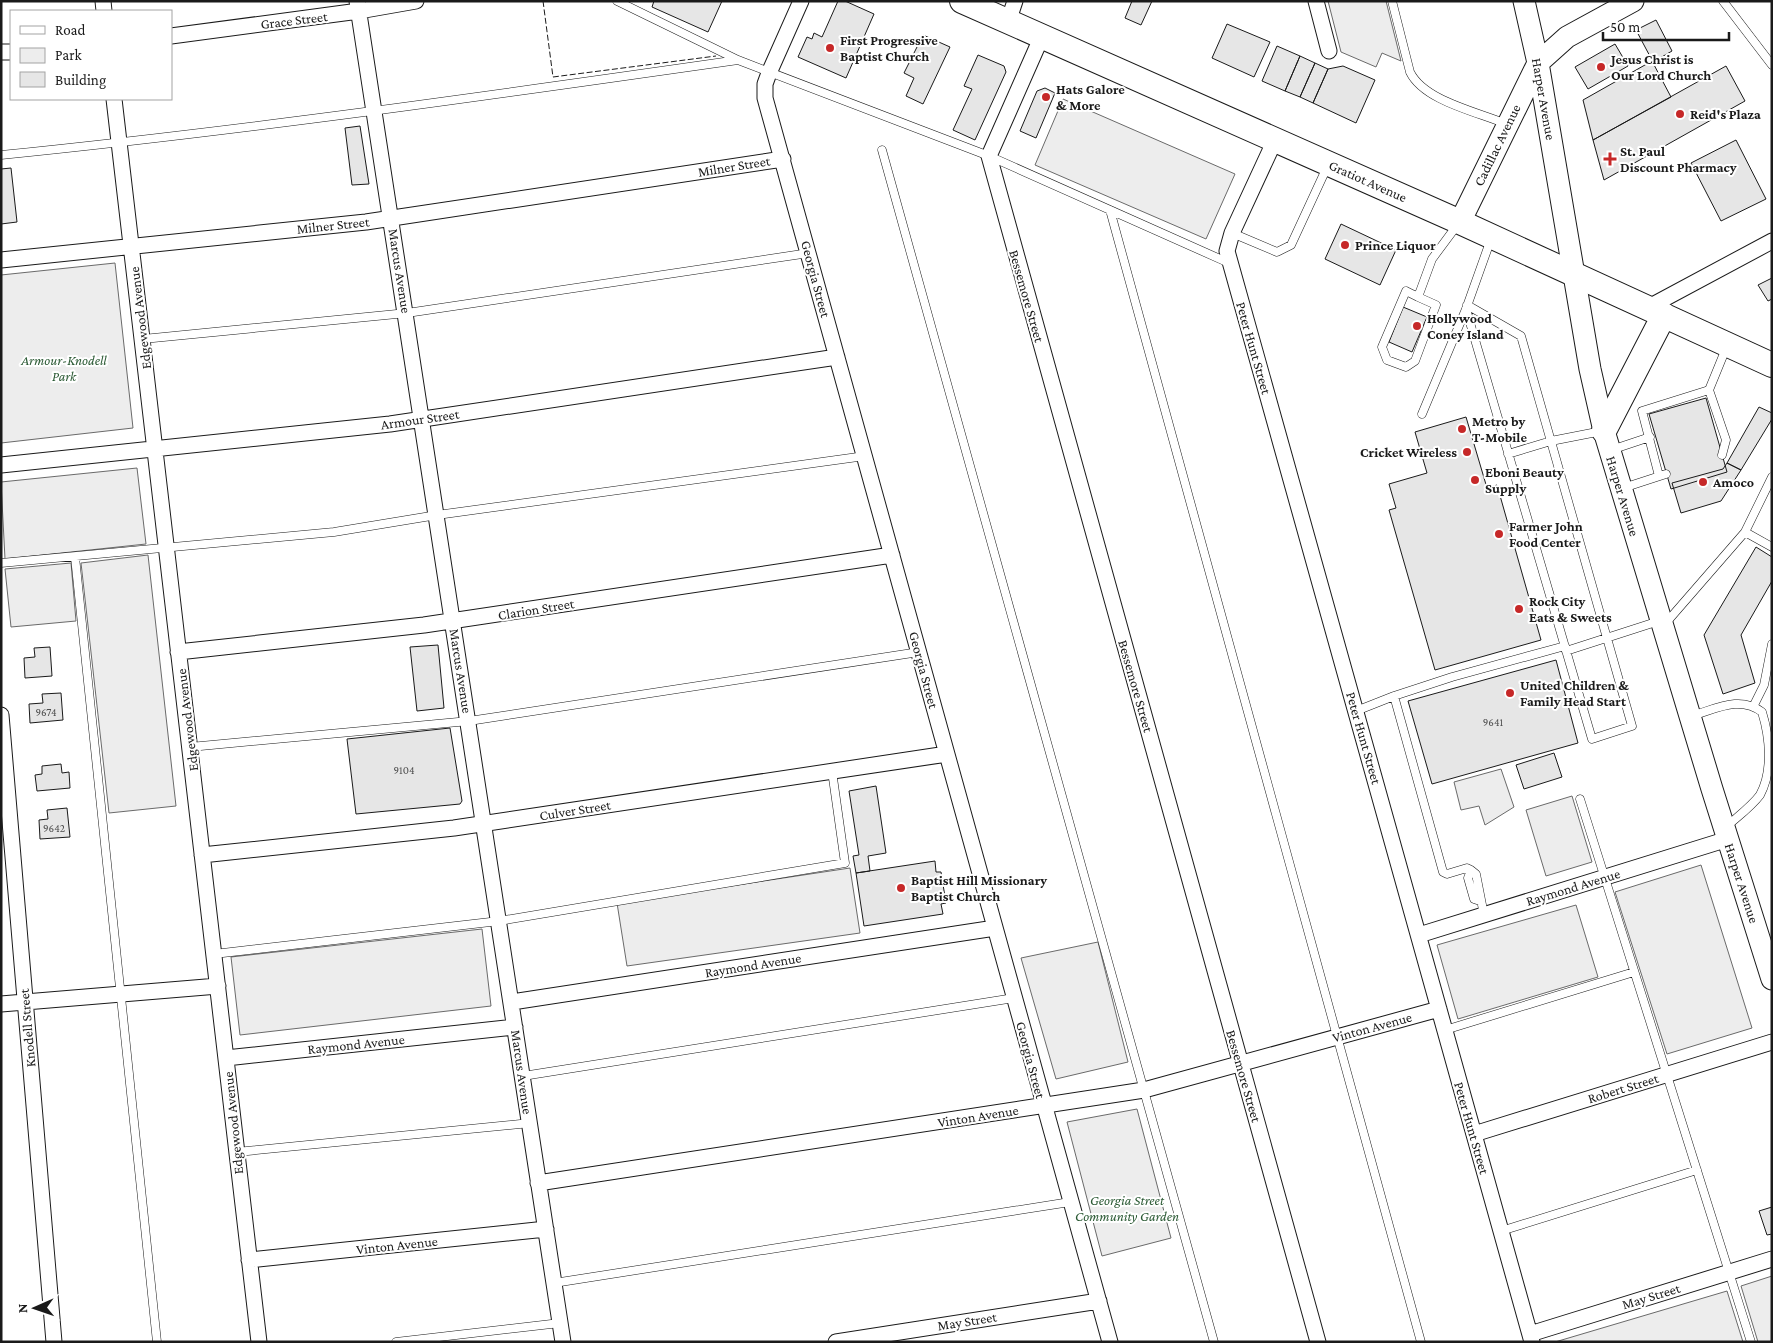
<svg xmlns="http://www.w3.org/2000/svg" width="1773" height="1343" viewBox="0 0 1773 1343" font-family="'Crimson Pro',serif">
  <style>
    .green { fill: #ededed; stroke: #6a6a6a }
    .building { fill: #e6e6e6; stroke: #1a1a1a }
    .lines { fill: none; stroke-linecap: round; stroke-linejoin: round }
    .lane-casing { stroke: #1a1a1a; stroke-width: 9 }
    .street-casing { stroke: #1a1a1a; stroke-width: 17 }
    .secondary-casing { stroke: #1a1a1a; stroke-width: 23 }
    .primary-casing { stroke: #1a1a1a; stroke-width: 26 }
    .lane { stroke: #fff; stroke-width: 8 }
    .street { stroke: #fff; stroke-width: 15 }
    .secondary { stroke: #fff; stroke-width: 21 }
    .primary { stroke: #fff; stroke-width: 24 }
    .fence { stroke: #1a1a1a; stroke-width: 1; stroke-dasharray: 6 2.5; stroke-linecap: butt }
    .poi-dot { fill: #c62828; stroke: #fff; stroke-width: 2 }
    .labels { text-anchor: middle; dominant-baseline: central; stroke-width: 4; stroke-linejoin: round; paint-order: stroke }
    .number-label { font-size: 11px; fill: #4d4d4d }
    .street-label { font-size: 14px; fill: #1a1a1a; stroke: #fff }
    .poi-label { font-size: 14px; font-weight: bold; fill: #1a1a1a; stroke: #fff; text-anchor: start }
    .park-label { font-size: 14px; font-style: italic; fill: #2b5a34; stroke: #fff }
  </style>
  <rect width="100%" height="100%" fill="#fff"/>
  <path class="green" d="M1328 1H1386L1401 61 1382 53 1376 67 1341 52Z
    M1063 99 1235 174 1206 239 1035 165Z
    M115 263 133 428 1 443V275Z
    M137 468 146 544 5 559 1 482Z
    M148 555 176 806 109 813 81 563Z
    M71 563 76 621 11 627 5 569Z
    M1501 769 1514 807 1485 825 1479 806 1461 810 1454 782Z
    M1572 796 1592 862 1546 876 1526 810Z
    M1701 865 1752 1028 1667 1054 1615 892Z
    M850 868 860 933 627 966 617 903Z
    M1576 905 1598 977 1458 1019 1437 945Z
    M482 929 491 1006 240 1035 231 957Z
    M1098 942 1128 1062 1056 1079 1021 958Z
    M1137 1109 1171 1238 1102 1256 1067 1122Z
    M1772 1276V1342H1758L1741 1286Z
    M1727 1291 1743 1342H1555Z"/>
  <path class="building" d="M654 1H722L708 32 652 7Z
    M838 1H845L874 14 846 78 798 57 807 37 812 39 814 33 822 37Z
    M1132 1H1152L1141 25 1125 18Z
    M1656 20 1672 51 1653 62 1636 30Z
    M1227 24 1270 42 1254 77 1212 58Z
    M923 35 950 47 923 104 906 96 914 78 904 73Z
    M1615 44 1628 66 1588 89 1575 67Z
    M1277 46 1300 56 1285 91 1262 81Z
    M978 55 1004 66 1006 72 975 140 953 130 972 89 964 86Z
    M1300 56 1315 63 1300 97 1285 91Z
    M1652 61 1671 97 1593 140 1583 100Z
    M1315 63 1328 69 1313 103 1300 97Z
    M1343 66 1375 80 1356 123 1313 103 1328 69Z
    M1726 66 1745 101 1604 180 1593 140Z
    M1045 88 1055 93 1036 138 1020 131 1037 91Z
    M360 126 369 184 352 185 345 128Z
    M1736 140 1766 199 1721 221 1691 163Z
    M11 168 17 222 1 224V169Z
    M1341 224 1396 250 1380 285 1325 259Z
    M1772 278V299L1768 301 1758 285Z
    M1403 307 1427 317 1412 352 1389 342Z
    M1706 398 1727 472 1671 489 1649 414Z
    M1759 407 1772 413V419L1741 470 1727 463Z
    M1466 417 1487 488 1497 485 1541 640 1435 670 1389 510 1396 508 1389 484 1427 473 1415 432Z
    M1727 463 1741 470 1721 501 1681 513 1672 483 1723 469Z
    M1756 547 1772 557V581L1741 635 1755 683 1723 694 1704 635Z
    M438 645 444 708 417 711 410 647Z
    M50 647 52 676 25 678 24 658 35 657 34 648Z
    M1556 660 1578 743 1432 784 1408 701Z
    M61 693 63 720 30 723 29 704 43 703 42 694Z
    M450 728 462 801 460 804 356 814 347 739Z
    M1554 753 1562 777 1524 789 1516 765Z
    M61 764 62 773 69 772 70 788 37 791 35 775 42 774V766Z
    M876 786 886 853 868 856 870 871 856 873 853 856 859 855 849 791Z
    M67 808 70 837 40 839 39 820 48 819 47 810Z
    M935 861 936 872H941L946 903 941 904 943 914 864 926 856 873Z
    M1772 1207V1234L1767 1235 1759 1211Z"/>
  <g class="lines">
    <defs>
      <path id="lane" d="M617 1 738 60 989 156 1229 263
        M1392 1 1410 72C1424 101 1478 112 1506 124
        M1723 1 1772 65
        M882 150 1214 1342
        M1 155C248 130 493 95 738 60
        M1110 210 1421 1342
        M1232 233 1277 252 1291 245 1328 165
        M1418 297 1436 305 1415 361 1406 367 1387 360 1382 347 1406 291 1418 297 1432 259 1458 224
        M1466 309 1592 739 1632 726 1521 336 1467 305
        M143 339 407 313 809 253
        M1709 390 1726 440 1722 455
        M1422 414 1466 309 1491 239
        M1611 450 1650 437
        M1508 454 1551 441 1602 431
        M1659 476 1642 411 1709 390 1727 346
        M1623 488 1666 474
        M1745 532 1772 547
        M75 557 157 1342
        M1 563 334 532 437 515 865 456
        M1665 624 1745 532 1772 477
        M1566 651 1659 621
        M1394 696 1452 677 1565 646
        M1754 705 1764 685 1772 644
        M1356 711 1394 696 1443 872 1447 874 1467 868 1471 870
        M1691 716C1716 709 1740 695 1762 712 1770 738 1773 771 1760 795 1751 807 1737 817 1726 827
        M190 747 469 721 919 652
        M1580 799 1751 1342
        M1480 901 1474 899 1468 878 1471 870 1476 874 1484 915
        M214 954 499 921 845 863 832 771
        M1445 1030 1634 972
        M523 1076 1014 998
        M237 1152 530 1123
        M1501 1231 1697 1170
        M554 1283 1070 1202
        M396 1342 560 1323"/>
      <path id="street" d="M103 1 104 11
        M357 1 563 1342
        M801 1 769 73 765 84V98L1110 1342
        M1316 1 1329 51
        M1008 22 1015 1
        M171 36 359 11 416 1
        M1042 36 989 156 1318 1342
        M1 52H11
        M114 99 259 1342
        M1275 140 1232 233 1227 251 1532 1342
        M1 260 366 222 783 159
        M1647 308 1772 241
        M1 465 390 424 837 357
        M178 652 424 625 892 555
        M1 715 54 1342
        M202 855 454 828 947 754
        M1419 935 1728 839
        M512 1002 995 928
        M1 1004 218 986
        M226 1058 515 1027
        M1474 1134 1772 1042
        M538 1183 1144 1090 1439 1009
        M249 1260 546 1229
        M1530 1334 1772 1259
        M836 1342 1099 1301"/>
      <path id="secondary" d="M1524 1 1538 63 1590 369 1604 431 1712 789 1772 979
        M1460 222 1538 63 1567 37 1633 1"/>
      <path id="primary" d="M962 1 1460 222 1772 365
        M1604 431 1664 315"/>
    </defs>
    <use href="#lane" class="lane-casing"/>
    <use href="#street" class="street-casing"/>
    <use href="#secondary" class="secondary-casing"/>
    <use href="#primary" class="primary-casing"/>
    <use href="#lane" class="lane"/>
    <use href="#street" class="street"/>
    <use href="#secondary" class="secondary"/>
    <use href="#primary" class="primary"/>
    <path class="fence" d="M543 1 553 77 716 56"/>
  </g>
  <g class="poi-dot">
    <circle cx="830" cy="48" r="5"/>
    <circle cx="1601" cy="67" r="5"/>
    <circle cx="1046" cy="97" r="5"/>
    <circle cx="1680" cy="114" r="5"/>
    <path d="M1607.5 151.5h5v5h5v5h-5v5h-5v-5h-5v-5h5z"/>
    <circle cx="1345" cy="245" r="5"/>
    <circle cx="1417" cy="326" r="5"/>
    <circle cx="1462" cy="429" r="5"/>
    <circle cx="1467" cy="452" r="5"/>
    <circle cx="1475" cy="480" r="5"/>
    <circle cx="1703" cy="482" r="5"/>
    <circle cx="1499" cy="534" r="5"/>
    <circle cx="1519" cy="609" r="5"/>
    <circle cx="1510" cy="693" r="5"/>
    <circle cx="901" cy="888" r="5"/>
  </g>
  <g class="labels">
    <g class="number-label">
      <text x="46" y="712">9674</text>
      <text x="1493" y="722">9641</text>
      <text x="404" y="770">9104</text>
      <text x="54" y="828">9642</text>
    </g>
    <g class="street-label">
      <text transform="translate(294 20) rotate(-7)">Grace Street</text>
      <text transform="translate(1544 99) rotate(80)">Harper Avenue</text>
      <text transform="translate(1497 145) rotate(-64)">Cadillac Avenue</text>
      <text transform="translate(734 166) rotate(-9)">Milner Street</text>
      <text transform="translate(1368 181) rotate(24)">Gratiot Avenue</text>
      <text transform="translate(333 225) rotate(-6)">Milner Street</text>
      <text transform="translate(400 271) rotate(81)">Marcus Avenue</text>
      <text transform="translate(816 279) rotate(75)">Georgia Street</text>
      <text transform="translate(1027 296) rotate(74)">Bessemore Street</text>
      <text transform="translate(140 318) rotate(-97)">Edgewood Avenue</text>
      <text transform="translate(1254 348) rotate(74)">Peter Hunt Street</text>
      <text transform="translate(420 419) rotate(-8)">Armour Street</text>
      <text transform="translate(1623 496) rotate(73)">Harper Avenue</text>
      <text transform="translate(536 609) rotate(-9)">Clarion Street</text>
      <text transform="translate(924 670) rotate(75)">Georgia Street</text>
      <text transform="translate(461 671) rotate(81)">Marcus Avenue</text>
      <text transform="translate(1136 686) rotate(74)">Bessemore Street</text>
      <text transform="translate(187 720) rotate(-97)">Edgewood Avenue</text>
      <text transform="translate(1364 738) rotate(74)">Peter Hunt Street</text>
      <text transform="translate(575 810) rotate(-9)">Culver Street</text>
      <text transform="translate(1742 883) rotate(72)">Harper Avenue</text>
      <text transform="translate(1573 887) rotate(-17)">Raymond Avenue</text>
      <text transform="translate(753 965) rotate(-9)">Raymond Avenue</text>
      <text transform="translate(1372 1027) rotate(-15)">Vinton Avenue</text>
      <text transform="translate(27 1028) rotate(-95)">Knodell Street</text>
      <text transform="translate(356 1044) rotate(-6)">Raymond Avenue</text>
      <text transform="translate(1031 1060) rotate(75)">Georgia Street</text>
      <text transform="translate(522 1072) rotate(82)">Marcus Avenue</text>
      <text transform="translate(1244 1076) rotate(74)">Bessemore Street</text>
      <text transform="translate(1623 1088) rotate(-17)">Robert Street</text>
      <text transform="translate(978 1116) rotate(-9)">Vinton Avenue</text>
      <text transform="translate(233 1123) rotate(-96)">Edgewood Avenue</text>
      <text transform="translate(1472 1128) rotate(74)">Peter Hunt Street</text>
      <text transform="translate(397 1245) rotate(-6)">Vinton Avenue</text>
      <text transform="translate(1651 1296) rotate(-17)">May Street</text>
      <text transform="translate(967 1321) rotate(-9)">May Street</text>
    </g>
    <g class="poi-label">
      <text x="840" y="40">First Progressive<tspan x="840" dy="16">Baptist Church</tspan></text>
      <text x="1611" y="59">Jesus Christ is<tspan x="1611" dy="16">Our Lord Church</tspan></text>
      <text x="1056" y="89">Hats Galore<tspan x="1056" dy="16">&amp; More</tspan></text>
      <text x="1690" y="114">Reid's Plaza</text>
      <text x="1620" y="151">St. Paul<tspan x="1620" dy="16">Discount Pharmacy</tspan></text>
      <text x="1355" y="245">Prince Liquor</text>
      <text x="1427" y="318">Hollywood<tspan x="1427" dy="16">Coney Island</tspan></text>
      <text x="1472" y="421">Metro by<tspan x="1472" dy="16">T-Mobile</tspan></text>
      <text x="1457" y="452" text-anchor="end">Cricket Wireless</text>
      <text x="1485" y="472">Eboni Beauty<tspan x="1485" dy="16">Supply</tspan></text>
      <text x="1713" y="482">Amoco</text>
      <text x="1509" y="526">Farmer John<tspan x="1509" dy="16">Food Center</tspan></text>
      <text x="1529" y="601">Rock City<tspan x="1529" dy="16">Eats &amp; Sweets</tspan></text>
      <text x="1520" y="685">United Children &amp;<tspan x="1520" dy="16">Family Head Start</tspan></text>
      <text x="911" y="880">Baptist Hill Missionary<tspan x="911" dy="16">Baptist Church</tspan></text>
    </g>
    <g class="park-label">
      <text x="64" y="360">Armour-Knodell<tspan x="64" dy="16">Park</tspan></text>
      <text x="1127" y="1200">Georgia Street<tspan x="1127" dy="16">Community Garden</tspan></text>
    </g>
  </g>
  <rect width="1773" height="1343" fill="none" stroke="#1a1a1a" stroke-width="5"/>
  <rect x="10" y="10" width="162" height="90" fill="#ffffff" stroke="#a3a3a3"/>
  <rect x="20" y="26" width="25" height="8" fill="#ffffff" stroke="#a3a3a3"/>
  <text x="55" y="35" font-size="15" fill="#1a1a1a">Road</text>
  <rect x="20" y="48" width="25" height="15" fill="#ededed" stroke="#a3a3a3"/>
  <text x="55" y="60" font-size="15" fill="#1a1a1a">Park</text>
  <rect x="20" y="72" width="25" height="15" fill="#e6e6e6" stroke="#a3a3a3"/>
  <text x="55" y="85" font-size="15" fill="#1a1a1a">Building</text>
  <g transform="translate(35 1308) rotate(268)" stroke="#ffffff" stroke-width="4" paint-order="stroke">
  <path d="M0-4L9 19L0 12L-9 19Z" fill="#1a1a1a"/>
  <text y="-8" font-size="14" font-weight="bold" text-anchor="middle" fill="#1a1a1a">N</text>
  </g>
  <path d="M1603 32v8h126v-8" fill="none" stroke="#1a1a1a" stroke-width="2.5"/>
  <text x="1610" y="32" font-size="15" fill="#1a1a1a" stroke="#ffffff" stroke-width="4" paint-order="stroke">50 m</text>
</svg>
